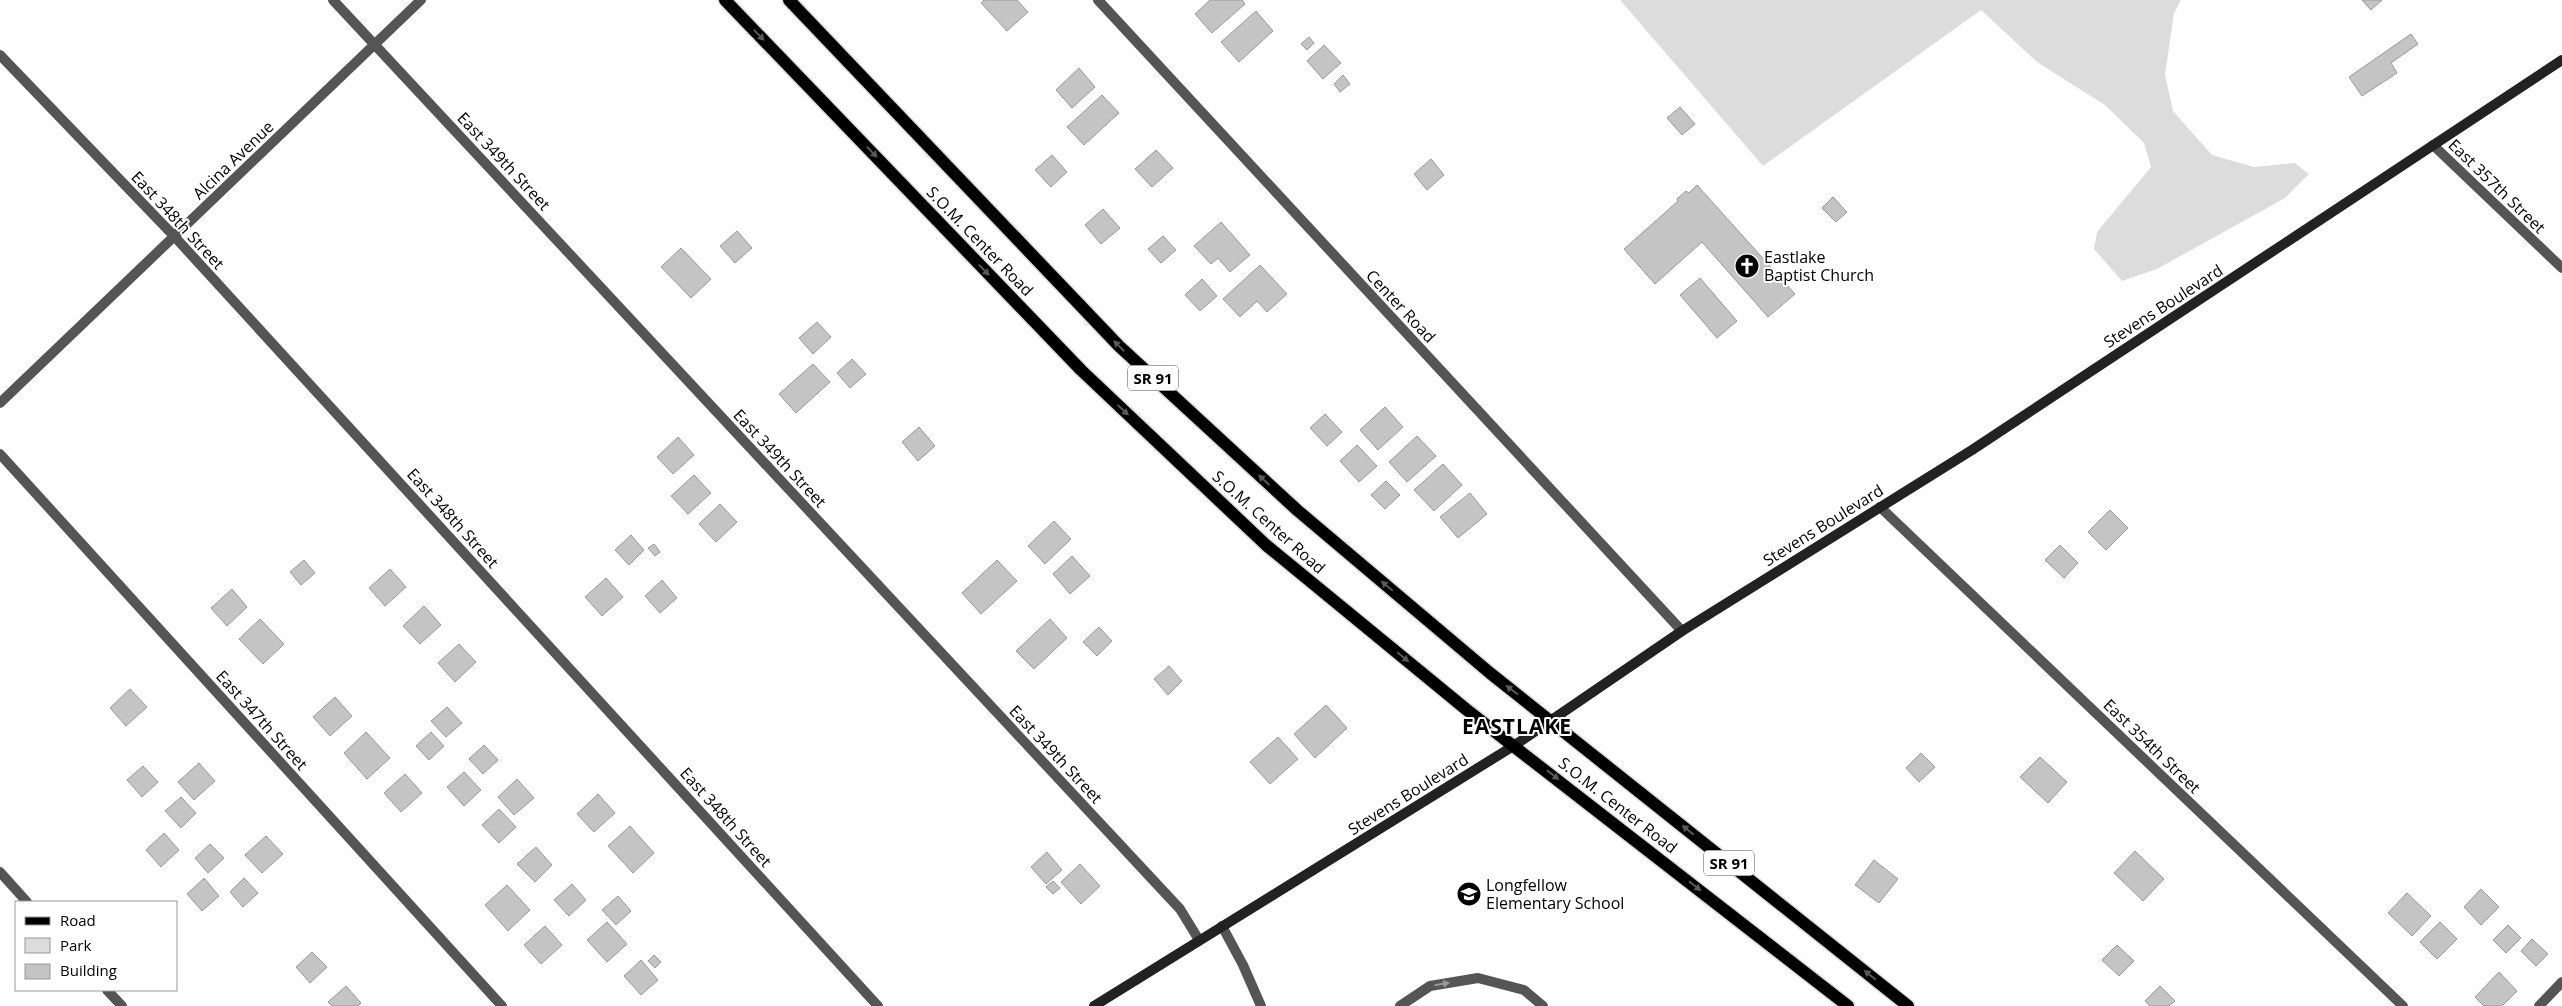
<svg xmlns="http://www.w3.org/2000/svg" width="2562" height="1006" viewBox="0 0 2562 1006" font-family="'Open Sans',sans-serif">
  <style>
    .green { fill: #dcdcdc }
    .building { fill: #c4c4c4; stroke: #999 }
    .lines { fill: none; stroke-linecap: round; stroke-linejoin: round }
    .primary-casing { stroke: #dbdbdb; stroke-width: 15 }
    .lane { stroke: #555; stroke-width: 10 }
    .street { stroke: #555; stroke-width: 10 }
    .secondary { stroke: #222; stroke-width: 10 }
    .primary { stroke: #000; stroke-width: 12 }
    .oneway { fill: #595959 }
    .oneway2 { fill: #999 }
    .labels { text-anchor: middle; dominant-baseline: central; stroke-width: 4; stroke-linejoin: round; paint-order: stroke }
    .shield { fill: #fff; stroke: #4c4c4c; stroke-width: 1 }
    .shield-label { font-size: 15px; font-weight: bold; fill: #000 }
    .street-label { font-size: 16px; fill: #000; stroke: #fff }
    .poi-label { font-size: 16px; fill: #000; stroke: #fff; text-anchor: start }
    .district-label { font-size: 21px; font-weight: bold; letter-spacing: 1px; fill: #000; stroke: #fff }
  </style>
  <rect width="100%" height="100%" fill="#fff"/>
  <path class="green" d="M1620 0H2181L2174 13 2165 75 2173 111 2212 155 2254 167 2295 163 2309 174 2285 198 2157 269 2122 281 2094 249 2097 232 2151 167 2144 143 2105 105 2037 62 1981 10 1763 166Z"/>
  <path class="building" d="M984 0H1017L1028 12 1007 31 981 3Z
    M1210 0H1242L1245 4 1212 33 1195 14Z
    M2362 0H2382L2371 10Z
    M1256 11 1273 31 1239 62 1221 42Z
    M2411 34 2418 44 2391 63 2397 73 2362 96 2349 77Z
    M1309 37 1314 43 1307 50 1301 44Z
    M1324 45 1341 63 1323 79 1307 61Z
    M1079 68 1095 87 1072 108 1056 90Z
    M1343 75 1350 84 1340 92 1334 84Z
    M1102 95 1119 113 1084 145 1067 127Z
    M1680 107 1695 124 1682 135 1667 118Z
    M1156 150 1173 168 1152 187 1135 169Z
    M1052 155 1067 172 1051 187 1035 170Z
    M1431 159 1444 175 1427 190 1414 174Z
    M1697 185 1795 294 1768 317 1702 242 1655 284 1624 249 1678 201 1677 199 1686 191 1689 193Z
    M1833 197 1847 212 1836 222 1822 208Z
    M1103 209 1120 228 1101 244 1085 225Z
    M1221 222 1250 255 1230 272 1218 258 1211 264 1194 246Z
    M737 231 752 248 735 263 720 246Z
    M1163 236 1176 250 1161 263 1148 249Z
    M681 248 711 279 691 298 661 267Z
    M1260 265 1287 294 1267 312 1257 301 1240 317 1223 299Z
    M1700 278 1737 321 1717 338 1680 295Z
    M1202 279 1217 296 1200 311 1185 295Z
    M817 322 831 337 813 354 799 338Z
    M852 359 866 374 850 388 837 373Z
    M813 364 830 382 796 413 779 394Z
    M1385 407 1403 427 1378 450 1360 430Z
    M1325 414 1342 432 1327 446 1310 428Z
    M919 427 935 446 918 461 902 442Z
    M1417 436 1436 456 1407 482 1389 462Z
    M678 437 694 455 673 474 657 457Z
    M1357 445 1377 466 1359 482 1340 461Z
    M1443 464 1462 485 1434 511 1414 490Z
    M694 475 711 493 688 514 671 496Z
    M1386 481 1400 495 1385 509 1371 495Z
    M1470 493 1487 514 1458 538 1440 517Z
    M720 504 737 522 716 542 699 524Z
    M2110 510 2128 528 2106 550 2088 532Z
    M1054 521 1071 539 1045 564 1028 546Z
    M631 535 644 550 629 565 615 550Z
    M654 544 660 552 655 556 648 548Z
    M2060 545 2078 563 2064 578 2045 560Z
    M1072 556 1090 576 1070 594 1053 574Z
    M304 560 315 573 301 585 290 572Z
    M997 560 1017 581 981 614 962 593Z
    M390 569 406 587 385 606 369 588Z
    M606 578 623 597 602 616 585 597Z
    M662 580 677 598 660 613 645 596Z
    M232 589 247 607 227 626 211 608Z
    M424 606 441 625 420 644 403 626Z
    M260 619 284 644 263 664 239 639Z
    M1050 619 1067 638 1034 669 1016 651Z
    M1099 627 1112 641 1097 656 1083 642Z
    M459 644 476 662 455 682 438 663Z
    M1169 666 1182 681 1168 695 1154 679Z
    M130 689 147 707 126 726 110 708Z
    M335 697 352 716 330 736 313 717Z
    M1326 705 1347 728 1315 758 1294 734Z
    M447 707 462 723 446 737 431 721Z
    M366 732 390 758 367 779 344 753Z
    M431 732 444 746 429 760 416 746Z
    M1278 737 1298 759 1270 784 1250 762Z
    M484 745 498 760 483 774 469 759Z
    M1921 753 1935 767 1919 782 1906 768Z
    M2040 757 2067 782 2048 803 2020 777Z
    M199 763 215 781 194 800 178 782Z
    M143 766 158 782 142 797 127 780Z
    M464 772 481 790 464 806 447 787Z
    M405 774 422 793 401 812 384 793Z
    M517 779 534 798 514 815 498 797Z
    M598 794 615 813 594 832 577 814Z
    M181 797 196 813 181 828 165 811Z
    M499 809 516 827 499 843 482 825Z
    M630 826 654 853 633 873 608 846Z
    M164 833 179 850 161 867 146 850Z
    M266 836 283 854 262 873 245 855Z
    M210 844 224 858 208 873 195 858Z
    M536 847 552 865 535 882 517 864Z
    M2135 851 2164 879 2143 901 2114 873Z
    M1047 852 1062 870 1046 884 1031 867Z
    M1874 860 1898 879 1879 903 1855 885Z
    M1080 864 1100 886 1081 904 1061 882Z
    M204 878 219 896 202 911 187 894Z
    M244 878 258 893 243 907 230 892Z
    M1053 881 1060 888 1053 894 1046 887Z
    M572 884 586 900 569 916 554 900Z
    M507 885 530 910 508 931 485 905Z
    M2481 889 2499 907 2481 925 2464 907Z
    M2407 893 2431 916 2412 936 2388 913Z
    M618 896 631 911 616 925 602 910Z
    M607 922 627 944 607 962 587 940Z
    M2440 922 2457 939 2437 959 2420 942Z
    M2508 925 2521 938 2506 953 2493 940Z
    M545 926 562 945 541 964 524 945Z
    M2532 939 2548 954 2536 966 2521 951Z
    M2117 945 2134 961 2119 976 2102 960Z
    M312 952 327 967 310 983 296 967Z
    M654 955 661 962 655 968 648 961Z
    M641 960 658 980 641 995 624 976Z
    M2499 972 2517 991 2502 1006H2484L2475 997Z
    M346 986 361 1003 358 1006H332L328 1002Z
    M2160 986 2175 1001 2169 1006H2150L2145 1001Z"/>
  <g class="lines">
    <defs>
      <path id="primary" d="M725 0 1081 370 1266 545 1467 710 1848 1006
        M789 0 1119 346 1297 510 1490 673 1908 1006"/>
    </defs>
    <use href="#primary" class="primary-casing"/>
    <path class="lane" d="M1222 926 1243 965 1261 1006
      M1400 1006 1430 986 1478 978 1524 990 1543 1006"/>
    <path class="street" d="M333 0 1180 909 1199 940
      M1098 0 1682 631
      M0 55 174 236 878 1006
      M2433 145 2562 268
      M0 403 421 0
      M0 454 502 1006
      M1880 507 2403 1006
      M0 872 27 902
      M107 990 122 1006
      M2539 1006 2562 982"/>
    <path class="secondary" d="M1094 1006 1515 745 1682 631 1972 450 2562 60"/>
    <use href="#primary" class="primary"/>
  </g>
  <defs><path id="oneway-solid" d="M-6-.8H1V-3.2L6.5 0L1 3.2V.8H-6Z" transform="scale(1.25)"/></defs>
  <g class="oneway">
    <use href="#oneway-solid" transform="translate(759 35) rotate(46)"/>
    <use href="#oneway-solid" transform="translate(872 152) rotate(46)"/>
    <use href="#oneway-solid" transform="translate(984 270) rotate(46)"/>
    <use href="#oneway-solid" transform="translate(1119 346) rotate(-135)"/>
    <use href="#oneway-solid" transform="translate(1123 410) rotate(43)"/>
    <use href="#oneway-solid" transform="translate(1264 480) rotate(-137)"/>
    <use href="#oneway-solid" transform="translate(1387 586) rotate(-140)"/>
    <use href="#oneway-solid" transform="translate(1403 657) rotate(39)"/>
    <use href="#oneway-solid" transform="translate(1512 690) rotate(-143)"/>
    <use href="#oneway-solid" transform="translate(1553 775) rotate(38)"/>
    <use href="#oneway-solid" transform="translate(1688 830) rotate(-141)"/>
    <use href="#oneway-solid" transform="translate(1695 886) rotate(38)"/>
    <use href="#oneway-solid" transform="translate(1870 975) rotate(-141)"/>
  </g>
  <use class="oneway2" href="#oneway-solid" transform="translate(1442 984) rotate(-9)"/>
  <defs>
    <symbol id="church-disc" viewBox="-11 -11 22 22"><circle r="9.5" fill="#000" stroke="#fff"/><path d="M-1.2-6h2.4v3.5h3.3v2.4h-3.3V6h-2.4V-.1h-3.3v-2.4h3.3Z" fill="#fff"/></symbol>
    <symbol id="school-disc" viewBox="-11 -11 22 22"><circle r="9.5" fill="#000" stroke="#fff"/><path d="M0-5L7-2L0 1L-7-2ZM-4 1L0 2.5L4 1V4Q0 6-4 4Z" fill="#fff"/></symbol>
  </defs>
  <g fill-rule="evenodd">
    <use href="#church-disc" x="1733" y="252" width="28" height="28"/>
    <use href="#school-disc" x="1455" y="880" width="28" height="28"/>
  </g>
  <g class="labels">
    <g class="shield">
      <rect x="1128" y="365.5" width="50" height="25" rx="4"/>
      <rect x="1704" y="850.5" width="50" height="25" rx="4"/>
    </g>
    <g class="shield-label">
      <text x="1153" y="378">SR 91</text>
      <text x="1729" y="863">SR 91</text>
    </g>
    <g class="street-label">
      <text transform="translate(233 160) rotate(-44)">Alcina Avenue</text>
      <text transform="translate(504 161) rotate(47)">East 349th Street</text>
      <text transform="translate(2497 186) rotate(44)">East 357th Street</text>
      <text transform="translate(178 220) rotate(47)">East 348th Street</text>
      <text transform="translate(980 241) rotate(46)">S.O.M. Center Road</text>
      <text transform="translate(1401 306) rotate(47)">Center Road</text>
      <text transform="translate(2163 306) rotate(-33)">Stevens Boulevard</text>
      <text transform="translate(780 458) rotate(47)">East 349th Street</text>
      <text transform="translate(453 518) rotate(48)">East 348th Street</text>
      <text transform="translate(1269 522) rotate(42)">S.O.M. Center Road</text>
      <text transform="translate(1823 525) rotate(-32)">Stevens Boulevard</text>
      <text transform="translate(262 720) rotate(48)">East 347th Street</text>
      <text transform="translate(2152 746) rotate(44)">East 354th Street</text>
      <text transform="translate(1056 754) rotate(47)">East 349th Street</text>
      <text transform="translate(1408 794) rotate(-32)">Stevens Boulevard</text>
      <text transform="translate(1618 805) rotate(38)">S.O.M. Center Road</text>
      <text transform="translate(726 817) rotate(48)">East 348th Street</text>
    </g>
    <g class="poi-label">
      <text x="1764" y="257">Eastlake<tspan x="1764" dy="18">Baptist Church</tspan></text>
      <text x="1486" y="885">Longfellow<tspan x="1486" dy="18">Elementary School</tspan></text>
    </g>
    <g class="district-label">
      <text x="1517" y="726">EASTLAKE</text>
    </g>
  </g>
  <rect x="15" y="901" width="162" height="90" fill="#ffffff" stroke="#999999"/>
  <rect x="25" y="917" width="25" height="8" fill="#000000" stroke="#999999"/>
  <text x="60" y="926" font-size="15" fill="#000000">Road</text>
  <rect x="25" y="938" width="25" height="15" fill="#dcdcdc" stroke="#999999"/>
  <text x="60" y="951" font-size="15" fill="#000000">Park</text>
  <rect x="25" y="964" width="25" height="15" fill="#c4c4c4" stroke="#999999"/>
  <text x="60" y="976" font-size="15" fill="#000000">Building</text>
</svg>
